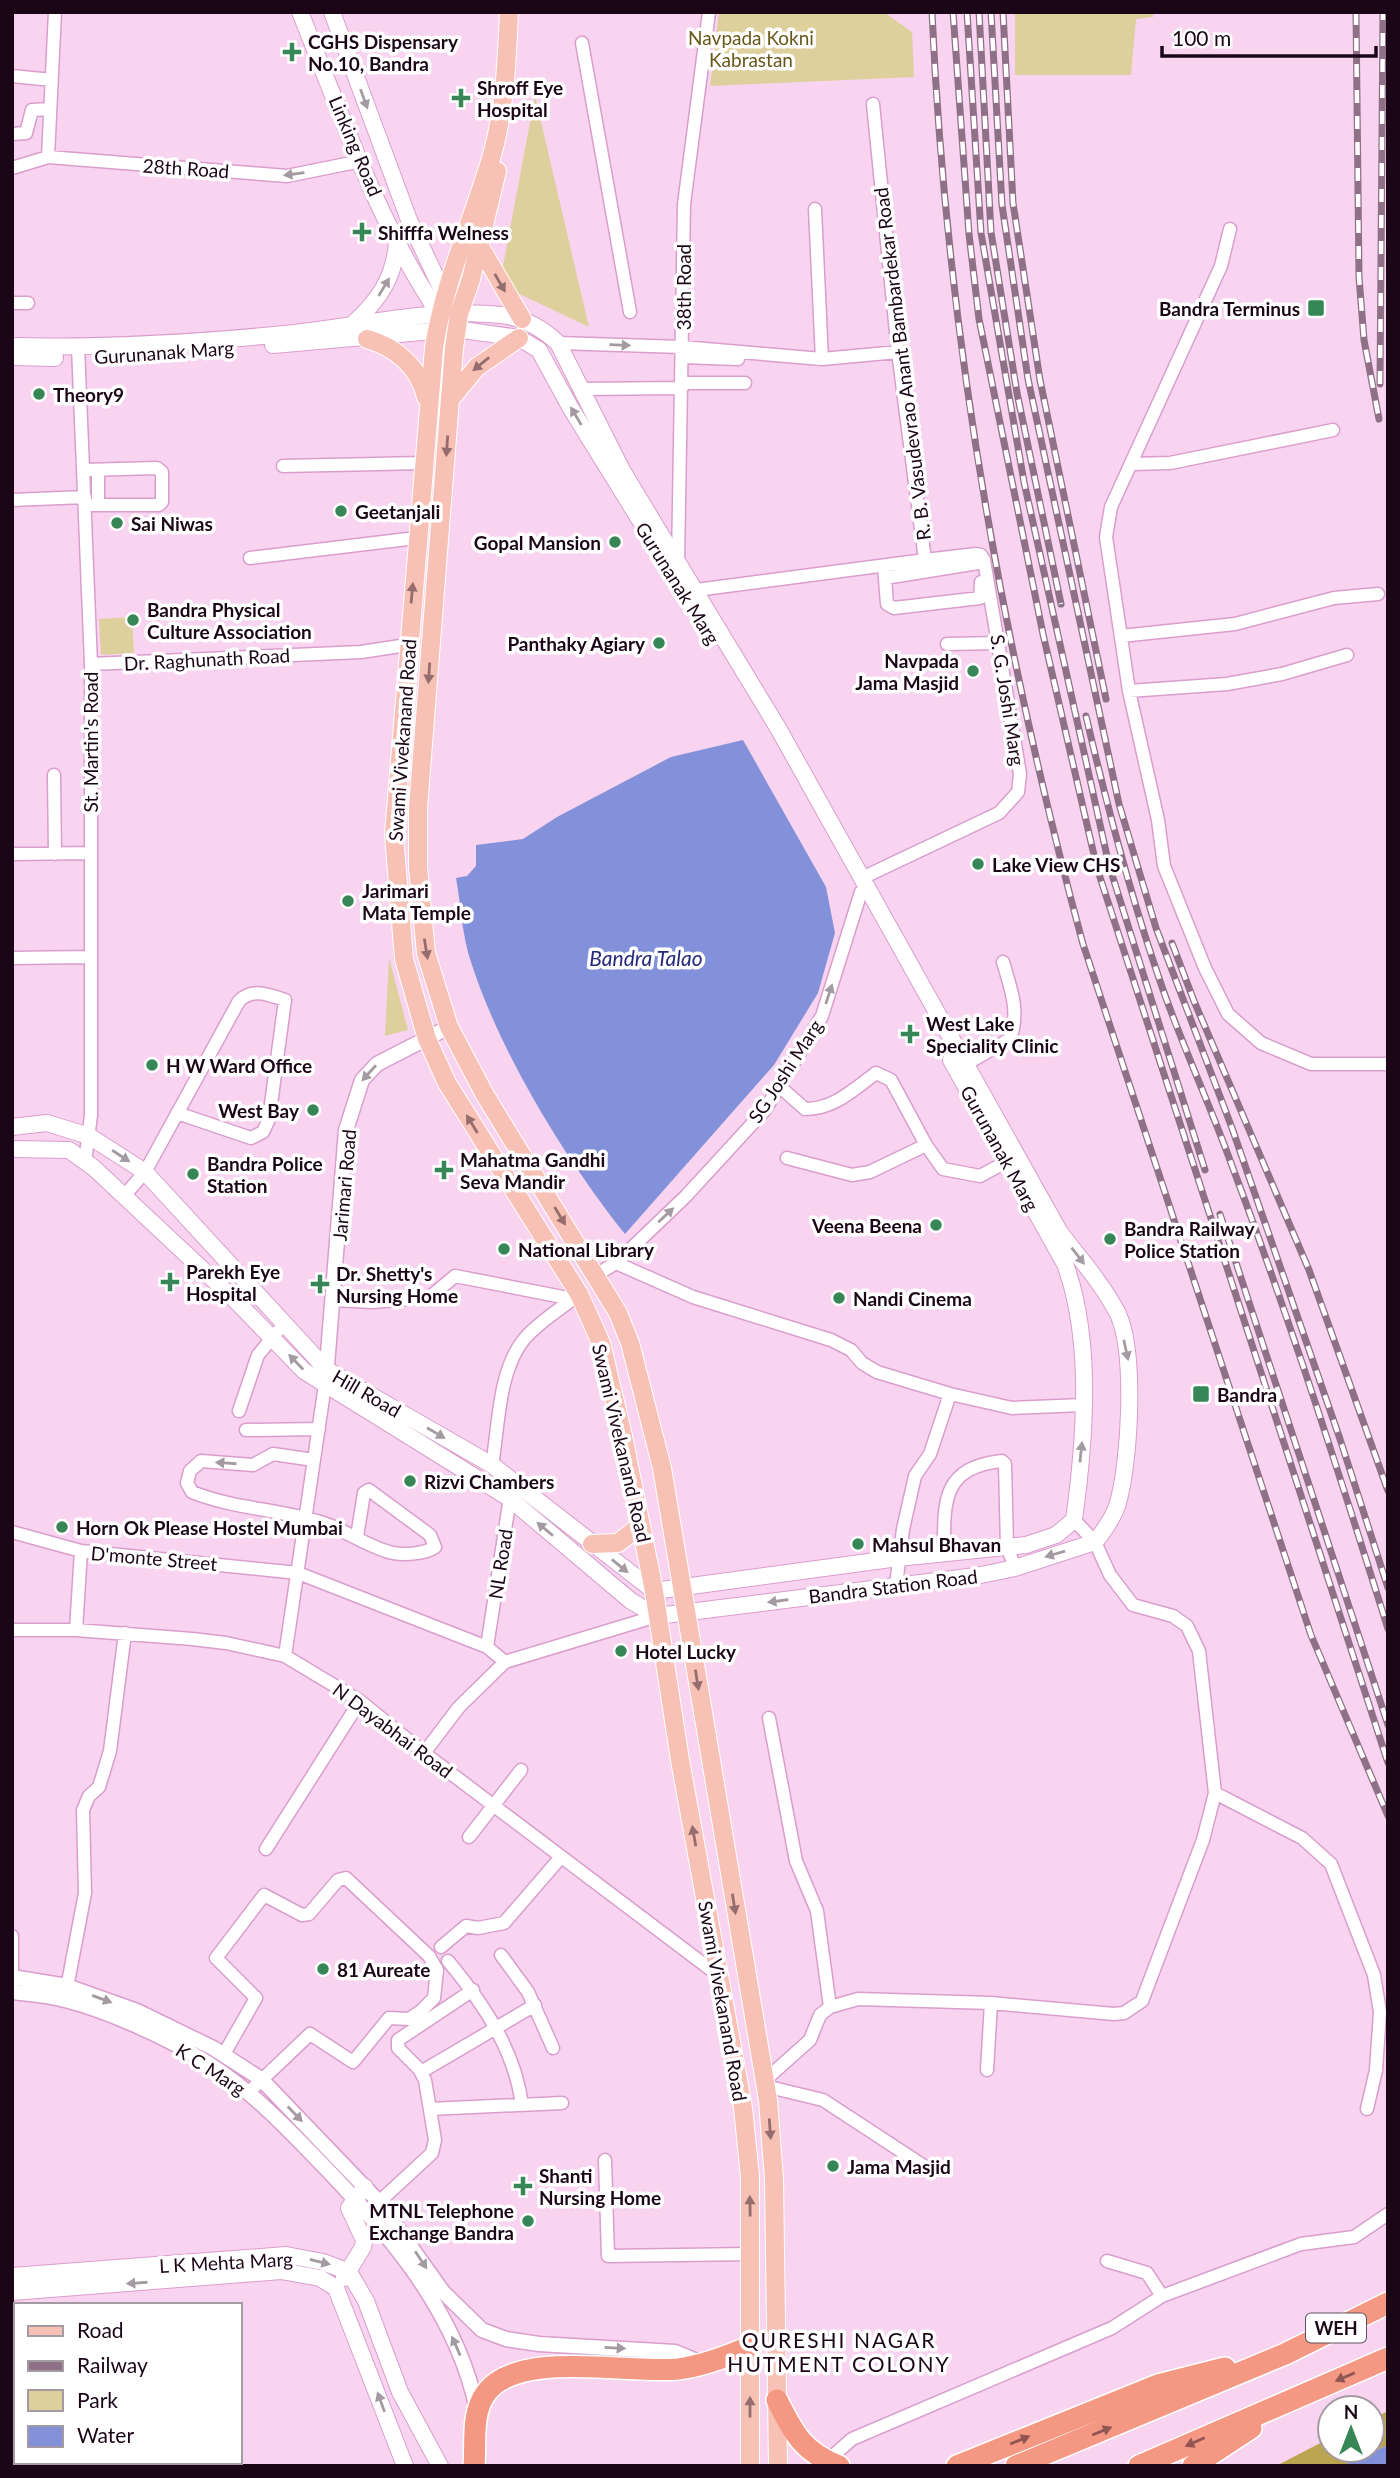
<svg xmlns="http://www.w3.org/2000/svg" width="1400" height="2478" viewBox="0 0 1400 2478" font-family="Lato,sans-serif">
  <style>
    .green { fill: #ded09d }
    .forest { fill: #bca551 }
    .water { fill: #8291d9 }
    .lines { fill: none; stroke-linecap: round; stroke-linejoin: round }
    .minor-casing { stroke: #d99ecc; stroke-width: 15 }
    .tertiary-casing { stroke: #d99ecc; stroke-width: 17 }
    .secondary-casing { stroke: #d99ecc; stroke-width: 18 }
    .primary-casing { stroke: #fff; stroke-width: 20 }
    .motorway-casing { stroke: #fff; stroke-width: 24 }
    .minor { stroke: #fff; stroke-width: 12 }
    .tertiary { stroke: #fff; stroke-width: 14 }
    .secondary { stroke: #fff; stroke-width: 16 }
    .primary { stroke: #f8c1b5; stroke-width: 18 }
    .motorway { stroke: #f49883; stroke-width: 21 }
    .rail-casing { stroke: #8e7087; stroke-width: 7 }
    .rail { stroke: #fff; stroke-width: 4.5; stroke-dasharray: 13; stroke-linecap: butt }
    .oneway { fill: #a49ba2 }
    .oneway2 { fill: #956d6e }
    .oneway3 { fill: #925652 }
    .poi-dot { fill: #378657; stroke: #fff; stroke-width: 2.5 }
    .labels { text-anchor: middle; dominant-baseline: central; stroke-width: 7; stroke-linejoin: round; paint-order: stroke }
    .shield { fill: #fff; stroke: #5f515d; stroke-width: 2 }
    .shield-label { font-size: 18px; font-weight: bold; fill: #1b0617 }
    .park-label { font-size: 19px; fill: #675718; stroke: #fff }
    .poi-label { font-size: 19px; font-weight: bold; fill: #1b0617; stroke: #fff; text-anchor: start }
    .street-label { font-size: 19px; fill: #1b0617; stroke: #fff }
    .water-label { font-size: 21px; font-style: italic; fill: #26297c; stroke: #fff }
    .neighbourhood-label { font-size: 21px; letter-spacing: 2px; fill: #1b0617; stroke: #fff }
  </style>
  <rect width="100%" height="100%" fill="#f9d4f0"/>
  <path class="green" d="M719 12H884L912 32 914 77 710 86Z
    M1015 12H1153V17L1136 19 1131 75H1015Z
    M535 96 589 327 511 290 502 271Z
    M132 617 134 653 101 655 99 619Z
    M389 958 408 1030 385 1036Z"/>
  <path class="forest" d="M1388 2411V2445L1342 2466H1276L1330 2438V2450H1372V2419Z"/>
  <path class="water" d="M743 740 826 887 835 933 818 993 774 1065 625 1234C566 1160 500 1053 471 962 462 936 461 905 456 878L467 876 476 866V845L523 839 557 817 671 757Z
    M1388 2445V2466H1342Z"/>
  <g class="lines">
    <defs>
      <path id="minor" d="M582 43 630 312
        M12 76 52 80
        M12 134 26 133 32 110 50 109
        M48 157 55 12
        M12 168 48 157 287 176 361 161
        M815 209 822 359
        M1230 229 1221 266 1111 507 1106 537 1129 691 1158 820 1164 866 1205 968 1228 1014 1261 1043 1311 1064H1388
        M12 303H28
        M558 343 682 347 822 359 898 352
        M78 347 91 664V1115L85 1162
        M682 357 738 359
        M682 383H745
        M579 389 682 388
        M1132 464 1170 463 1333 430
        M283 466 423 463
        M84 470 157 468 162 472V502L159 505H85
        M12 500 85 497
        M98 504V470
        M250 558 416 538
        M678 563 684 204 709 12
        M884 566 887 604 894 608 980 598 981 582
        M885 578 978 563
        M696 590 925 560 898 352 873 104
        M1121 636 1235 624 1334 598 1378 594
        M947 644 999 643
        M91 664 361 652 407 645
        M1129 691 1227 684 1282 674 1347 655
        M54 775 55 854
        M12 854 89 853
        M862 878 999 813 1018 792 1020 774 984 560 981 555 976 554 925 560 927 571
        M12 958 89 957
        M966 1064 1010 1039C1020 1012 1011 989 1003 962
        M779 1086 805 1109C834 1109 853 1090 876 1073L891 1080 926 1145 943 1169 980 1176 1006 1162
        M787 1158 852 1175 870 1172 926 1145
        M124 1196 145 1172 239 1001C253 987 269 995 285 1000L269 1119 263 1132 251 1138 177 1113
        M616 1263 693 1297 831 1340 851 1350 862 1363 877 1372 950 1394 1012 1408 1083 1405
        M596 1275 616 1263 686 1196 764 1111 822 1016 861 892 868 888
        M334 1300 373 1302 430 1297 455 1276 573 1299
        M239 1411 258 1355 283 1325
        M246 1430 319 1429
        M314 1460 273 1454 253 1465 201 1461 190 1471 187 1483 192 1492C234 1509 280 1509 323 1523 346 1530 369 1548 393 1553 405 1555 425 1554 435 1547L430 1535 369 1490 364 1493 357 1537
        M492 1465C499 1425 498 1370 525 1338 539 1322 560 1309 577 1296
        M12 1532 81 1551 298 1573 487 1647 505 1662
        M944 1553C944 1503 941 1467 1002 1461L1005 1464 1007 1546 1015 1568
        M896 1585 903 1529 915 1476 930 1454 950 1394
        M12 1630H76L192 1639 226 1643 285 1656 360 1701 424 1753 718 1975
        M76 1630 81 1551
        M487 1647 511 1491
        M285 1656 325 1385
        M769 1718 796 1861 817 1911 830 2007
        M424 1753 459 1707 505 1662 657 1616
        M1215 1793 1302 1838 1331 1864 1374 1975 1380 2012 1376 2070 1367 2109
        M469 1837 521 1770
        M266 1849 360 1701
        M12 1936V1988
        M441 1947 466 1926 478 1928 504 1923 561 1857
        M501 1955 528 1992 553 2048
        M448 1961C483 2003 515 2050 522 2105
        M66 1993 85 1893 83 1810 89 1796 99 1787 110 1751 125 1633
        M224 2054 256 1998 216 1958 264 1895 302 1915 309 1914 338 1880 346 1878 429 1956 437 1970 434 1998 421 2011 409 2019 389 2018 353 2062 310 2034 248 2093
        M987 2070 991 2003
        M421 2072 535 2005
        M764 2081 810 2040 820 2015 830 2007 858 1999 991 2003 1114 2014 1124 2013 1142 2001 1203 1840 1215 1793 1199 1651 1187 1626 1173 1616 1133 1605 1110 1575 1095 1542 1074 1520
        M765 2086 823 2100 933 2172
        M430 2109 562 2103
        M605 2160 608 2256 751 2254
        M379 2202 432 2153 435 2140 425 2080 419 2069 398 2048V2040L473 1990
        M1107 2261 1147 2273 1162 2296
        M827 2461 852 2439 1112 2328 1162 2296 1301 2244 1354 2237 1388 2214"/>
      <path id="tertiary" d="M326 1378 346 1130 362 1080 377 1064 449 1027
        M12 1977 67 1986 137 2011 213 2048 261 2079 379 2202 443 2292 482 2330 506 2339 539 2344 675 2352 704 2364
        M12 1992C29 1994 48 1995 65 2000 105 2010 161 2035 196 2056 239 2080 275 2116 309 2151 381 2224 456 2307 477 2410"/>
      <path id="secondary" d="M300 12C341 114 378 223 439 314
        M332 12 409 220 444 294
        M353 324C379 300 394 278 397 243
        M273 345 456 329 519 338 539 350 570 407 709 632
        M12 346C103 348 194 343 284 334 356 327 430 307 502 315 525 318 542 328 558 343L623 472 778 728 1059 1231C1079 1258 1103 1284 1118 1314 1136 1353 1130 1465 1117 1506 1112 1520 1104 1531 1095 1542L1015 1568 976 1576 657 1616 631 1601 509 1498 304 1371 234 1299 94 1168 69 1150 12 1149
        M12 357 55 358
        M12 1127 47 1123 89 1136 145 1172 327 1370 492 1465 654 1591 898 1558 1026 1545 1056 1535 1074 1520C1085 1440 1093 1340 1065 1264L951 1060
        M12 2276 286 2255 323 2262 349 2272 366 2301 400 2392 440 2466
        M344 2278 363 2247 364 2240 349 2208 365 2187
        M12 2292 281 2271 320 2278 336 2288 405 2466"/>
      <path id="primary" d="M509 12C507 59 505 109 492 155 473 220 444 281 434 348L394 834 404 959 427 1039 447 1083 579 1294 601 1343 623 1436 654 1591 680 1760 743 2108 750 2177V2466
        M497 171 471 279 459 314 454 348 418 808V867L426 953 449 1027 485 1095 618 1313 630 1343 662 1468 768 2100 774 2179 778 2466
        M479 245 522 319
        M367 339C396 347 419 367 426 397
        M452 397 477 367 519 338
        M592 1544 618 1543 641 1525"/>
      <path id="motorway" d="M777 2400C794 2434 803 2452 839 2466
        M12 2436 16 2439
        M37 2462 41 2466
        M474 2466C476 2442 471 2413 486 2393 518 2349 629 2374 678 2369 702 2366 726 2357 749 2347
        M957 2466 1158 2385 1225 2368
        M1016 2466 1285 2354 1388 2303
        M1139 2466 1388 2358
        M1193 2466 1251 2428"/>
    </defs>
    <use href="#minor" class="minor-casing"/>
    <use href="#tertiary" class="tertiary-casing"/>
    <use href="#secondary" class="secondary-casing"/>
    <use href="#primary" class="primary-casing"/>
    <use href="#motorway" class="motorway-casing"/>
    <use href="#minor" class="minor"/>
    <use href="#tertiary" class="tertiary"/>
    <use href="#secondary" class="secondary"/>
    <use href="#primary" class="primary"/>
    <use href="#motorway" class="motorway"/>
    <defs>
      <path id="rail" d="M932 12C946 328 1000 639 1083 944L1311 1635 1388 1816
        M953 12 969 234 979 319 1043 634 1097 868 1388 1763
        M967 12 981 233 1024 482 1109 865 1205 1170
        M979 12 991 232 1017 393 1061 604
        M991 12 1002 205 1028 379 1119 804 1156 928 1232 1128 1340 1439 1388 1588
        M1003 12 1013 203 1040 380 1106 699
        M1356 12 1359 277 1364 340 1379 419
        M1380 384 1383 12
        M1086 716C1107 806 1130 894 1160 981 1181 1043 1209 1102 1231 1163 1289 1317 1339 1473 1388 1629
        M1172 943 1194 1001 1309 1270 1388 1491
        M1220 1214 1388 1725"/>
    </defs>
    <use href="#rail" class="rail-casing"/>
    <use href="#rail" class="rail"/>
  </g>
  <defs><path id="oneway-solid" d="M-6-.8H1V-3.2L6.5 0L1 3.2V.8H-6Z" transform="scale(1.75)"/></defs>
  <g class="oneway">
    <use href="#oneway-solid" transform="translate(364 99) rotate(70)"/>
    <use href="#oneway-solid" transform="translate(294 174) rotate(172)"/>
    <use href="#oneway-solid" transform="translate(384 287) rotate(-59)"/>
    <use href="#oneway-solid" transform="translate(620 345) rotate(2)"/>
    <use href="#oneway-solid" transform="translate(576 416) rotate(-121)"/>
    <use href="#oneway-solid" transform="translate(829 994) rotate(-72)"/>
    <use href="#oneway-solid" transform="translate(369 1073) rotate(132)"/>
    <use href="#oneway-solid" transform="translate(121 1156) rotate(33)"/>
    <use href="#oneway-solid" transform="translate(666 1215) rotate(-43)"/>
    <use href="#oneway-solid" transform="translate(1078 1256) rotate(52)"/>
    <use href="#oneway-solid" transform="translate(1126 1350) rotate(78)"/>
    <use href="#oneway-solid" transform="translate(296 1362) rotate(-134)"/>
    <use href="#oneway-solid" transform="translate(436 1433) rotate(30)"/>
    <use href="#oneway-solid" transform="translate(1081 1452) rotate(-84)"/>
    <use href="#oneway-solid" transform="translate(226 1463) rotate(-176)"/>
    <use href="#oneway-solid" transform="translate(545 1529) rotate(-140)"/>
    <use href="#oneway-solid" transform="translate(1055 1554) rotate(164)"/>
    <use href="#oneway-solid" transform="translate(620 1566) rotate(39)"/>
    <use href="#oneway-solid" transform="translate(778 1601) rotate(172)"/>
    <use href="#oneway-solid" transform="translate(102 1999) rotate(20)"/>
    <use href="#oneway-solid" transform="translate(295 2114) rotate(46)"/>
    <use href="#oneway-solid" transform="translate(421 2260) rotate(56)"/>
    <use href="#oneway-solid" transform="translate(320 2262) rotate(14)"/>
    <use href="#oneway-solid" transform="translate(137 2283) rotate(176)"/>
    <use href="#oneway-solid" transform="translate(456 2346) rotate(-114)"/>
    <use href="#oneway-solid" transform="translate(615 2348) rotate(3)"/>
    <use href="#oneway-solid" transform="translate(381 2402) rotate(-110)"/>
  </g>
  <g class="oneway2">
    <use href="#oneway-solid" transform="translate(500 283) rotate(60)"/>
    <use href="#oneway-solid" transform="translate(481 364) rotate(141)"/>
    <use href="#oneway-solid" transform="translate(447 446) rotate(94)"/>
    <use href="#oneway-solid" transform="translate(412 593) rotate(-85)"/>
    <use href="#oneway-solid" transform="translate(429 673) rotate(94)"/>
    <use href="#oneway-solid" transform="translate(426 949) rotate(81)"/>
    <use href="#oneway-solid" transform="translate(472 1124) rotate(-122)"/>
    <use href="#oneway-solid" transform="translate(560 1216) rotate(59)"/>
    <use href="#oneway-solid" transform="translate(697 1680) rotate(81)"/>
    <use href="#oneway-solid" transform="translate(694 1836) rotate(-100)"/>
    <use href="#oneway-solid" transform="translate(734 1904) rotate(81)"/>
    <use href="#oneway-solid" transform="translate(770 2129) rotate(86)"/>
    <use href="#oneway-solid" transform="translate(750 2206) rotate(-91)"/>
    <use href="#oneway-solid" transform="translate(750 2407) rotate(-90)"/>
  </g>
  <g class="oneway3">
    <use href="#oneway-solid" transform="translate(1345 2377) rotate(157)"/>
    <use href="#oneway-solid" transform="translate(1102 2431) rotate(-22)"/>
    <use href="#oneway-solid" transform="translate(1020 2440) rotate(-22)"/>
    <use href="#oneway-solid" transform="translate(1195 2442) rotate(156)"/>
  </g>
  <g class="poi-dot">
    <path d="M288.5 41.5h7v7h7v7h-7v7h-7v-7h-7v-7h7z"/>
    <path d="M457.5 87.5h7v7h7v7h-7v7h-7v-7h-7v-7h7z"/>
    <path d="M358.5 221.5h7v7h7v7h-7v7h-7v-7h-7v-7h7z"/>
    <rect x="1307" y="299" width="18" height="18" rx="3.5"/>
    <circle cx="39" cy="394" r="7"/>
    <circle cx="341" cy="511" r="7"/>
    <circle cx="117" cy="523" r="7"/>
    <circle cx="615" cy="542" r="7"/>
    <circle cx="133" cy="620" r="7"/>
    <circle cx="659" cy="643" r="7"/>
    <circle cx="973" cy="671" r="7"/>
    <circle cx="978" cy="864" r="7"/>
    <circle cx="348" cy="901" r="7"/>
    <path d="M906.5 1023.5h7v7h7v7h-7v7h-7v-7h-7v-7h7z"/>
    <circle cx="152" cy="1065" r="7"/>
    <circle cx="313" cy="1110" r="7"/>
    <path d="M440.5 1159.5h7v7h7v7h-7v7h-7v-7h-7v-7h7z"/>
    <circle cx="193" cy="1174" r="7"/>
    <circle cx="936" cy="1225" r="7"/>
    <circle cx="1110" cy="1239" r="7"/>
    <circle cx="504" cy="1249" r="7"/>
    <path d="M166.5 1271.5h7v7h7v7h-7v7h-7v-7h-7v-7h7z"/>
    <path d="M316.5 1273.5h7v7h7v7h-7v7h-7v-7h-7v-7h7z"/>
    <circle cx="839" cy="1298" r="7"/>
    <rect x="1192" y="1385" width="18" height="18" rx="3.5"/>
    <circle cx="410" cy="1481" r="7"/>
    <circle cx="62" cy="1527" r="7"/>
    <circle cx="858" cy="1544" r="7"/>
    <circle cx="621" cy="1651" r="7"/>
    <circle cx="323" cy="1969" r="7"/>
    <circle cx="833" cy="2166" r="7"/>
    <path d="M519.5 2175.5h7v7h7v7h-7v7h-7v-7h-7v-7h7z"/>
    <circle cx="528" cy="2221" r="7"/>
  </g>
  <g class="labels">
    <rect class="shield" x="1306" y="2313.5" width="60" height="29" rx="5"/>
    <g class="shield-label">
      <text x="1336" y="2328">WEH</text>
    </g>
    <g class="park-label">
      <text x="751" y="37">Navpada Kokni<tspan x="751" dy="22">Kabrastan</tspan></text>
    </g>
    <g class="poi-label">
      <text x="308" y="41">CGHS Dispensary<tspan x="308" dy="22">No.10, Bandra</tspan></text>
      <text x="477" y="87">Shroff Eye<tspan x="477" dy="22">Hospital</tspan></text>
      <text x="378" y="232">Shifffa Welness</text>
      <text x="1300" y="308" text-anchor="end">Bandra Terminus</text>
      <text x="53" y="394">Theory9</text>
      <text x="355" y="511">Geetanjali</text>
      <text x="131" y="523">Sai Niwas</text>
      <text x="601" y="542" text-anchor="end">Gopal Mansion</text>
      <text x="147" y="609">Bandra Physical<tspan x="147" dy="22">Culture Association</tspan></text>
      <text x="645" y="643" text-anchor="end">Panthaky Agiary</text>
      <text x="959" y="660" text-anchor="end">Navpada<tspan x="959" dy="22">Jama Masjid</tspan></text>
      <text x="992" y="864">Lake View CHS</text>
      <text x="362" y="890">Jarimari<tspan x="362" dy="22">Mata Temple</tspan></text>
      <text x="926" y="1023">West Lake<tspan x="926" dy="22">Speciality Clinic</tspan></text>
      <text x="166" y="1065">H W Ward Office</text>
      <text x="299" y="1110" text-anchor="end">West Bay</text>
      <text x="460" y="1159">Mahatma Gandhi<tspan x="460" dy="22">Seva Mandir</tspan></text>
      <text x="207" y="1163">Bandra Police<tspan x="207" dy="22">Station</tspan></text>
      <text x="922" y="1225" text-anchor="end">Veena Beena</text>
      <text x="1124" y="1228">Bandra Railway<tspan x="1124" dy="22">Police Station</tspan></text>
      <text x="518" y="1249">National Library</text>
      <text x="186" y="1271">Parekh Eye<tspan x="186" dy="22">Hospital</tspan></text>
      <text x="336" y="1273">Dr. Shetty's<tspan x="336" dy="22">Nursing Home</tspan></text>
      <text x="853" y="1298">Nandi Cinema</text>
      <text x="1217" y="1394">Bandra</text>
      <text x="424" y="1481">Rizvi Chambers</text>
      <text x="76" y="1527">Horn Ok Please Hostel Mumbai</text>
      <text x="872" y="1544">Mahsul Bhavan</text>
      <text x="635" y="1651">Hotel Lucky</text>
      <text x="337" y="1969">81 Aureate</text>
      <text x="847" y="2166">Jama Masjid</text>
      <text x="539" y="2175">Shanti<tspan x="539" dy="22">Nursing Home</tspan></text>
      <text x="514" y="2210" text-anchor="end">MTNL Telephone<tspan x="514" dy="22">Exchange Bandra</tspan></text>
    </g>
    <g class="street-label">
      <text transform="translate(356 146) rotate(67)">Linking Road</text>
      <text transform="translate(186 168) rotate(4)">28th Road</text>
      <text transform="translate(683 287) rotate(-90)">38th Road</text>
      <text transform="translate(164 352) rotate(-4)">Gurunanak Marg</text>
      <text transform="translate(902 364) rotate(-97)">R. B. Vasudevrao Anant Bambardekar Road</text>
      <text transform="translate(678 583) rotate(58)">Gurunanak Marg</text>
      <text transform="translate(207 659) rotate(-3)">Dr. Raghunath Road</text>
      <text transform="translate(1008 700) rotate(81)">S. G. Joshi Marg</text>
      <text transform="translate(402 740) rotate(-86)">Swami Vivekanand Road</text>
      <text transform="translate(90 742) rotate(-90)">St. Martin's Road</text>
      <text transform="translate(785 1071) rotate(-57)">SG Joshi Marg</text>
      <text transform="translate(1000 1148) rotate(61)">Gurunanak Marg</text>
      <text transform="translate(344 1185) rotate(-85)">Jarimari Road</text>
      <text transform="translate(367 1393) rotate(30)">Hill Road</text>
      <text transform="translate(622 1443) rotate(77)">Swami Vivekanand Road</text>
      <text transform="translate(154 1558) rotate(5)">D'monte Street</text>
      <text transform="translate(500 1564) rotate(-81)">NL Road</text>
      <text transform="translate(893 1586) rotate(-7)">Bandra Station Road</text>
      <text transform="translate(393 1730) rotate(37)">N Dayabhai Road</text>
      <text transform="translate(723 2001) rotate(80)">Swami Vivekanand Road</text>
      <text transform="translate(211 2069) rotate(33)">K C Marg</text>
      <text transform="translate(226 2262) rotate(-3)">L K Mehta Marg</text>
    </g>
    <g class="water-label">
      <text x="646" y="957">Bandra Talao</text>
    </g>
    <g class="neighbourhood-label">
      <text x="839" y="2339">QURESHI NAGAR<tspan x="839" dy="24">HUTMENT COLONY</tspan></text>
    </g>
  </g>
  <rect width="1400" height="2478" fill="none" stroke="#1b0617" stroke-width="28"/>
  <rect x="14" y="2303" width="228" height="161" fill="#ffffff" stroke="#a49ba2" stroke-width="2"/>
  <rect x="28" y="2326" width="35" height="10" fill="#f8c1b5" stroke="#a49ba2" stroke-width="2"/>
  <text x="77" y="2338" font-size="21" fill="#1b0617">Road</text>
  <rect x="28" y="2361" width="35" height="10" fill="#8e7087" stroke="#a49ba2" stroke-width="2"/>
  <text x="77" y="2373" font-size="21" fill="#1b0617">Railway</text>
  <rect x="28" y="2390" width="35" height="21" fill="#ded09d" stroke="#a49ba2" stroke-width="2"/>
  <text x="77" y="2408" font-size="21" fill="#1b0617">Park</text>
  <rect x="28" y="2426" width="35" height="21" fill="#8291d9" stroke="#a49ba2" stroke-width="2"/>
  <text x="77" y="2443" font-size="21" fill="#1b0617">Water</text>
  <g transform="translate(1351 2429)"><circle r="33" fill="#ffffff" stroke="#a49ba2" stroke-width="2"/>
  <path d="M0-5L12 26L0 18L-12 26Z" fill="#378657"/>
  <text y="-10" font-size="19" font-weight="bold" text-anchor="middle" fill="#1b0617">N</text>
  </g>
  <path d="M1162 46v10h214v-10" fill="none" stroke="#1b0617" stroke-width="3.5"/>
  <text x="1172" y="46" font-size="21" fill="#1b0617" stroke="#ffffff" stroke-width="5" paint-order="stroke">100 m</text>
</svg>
